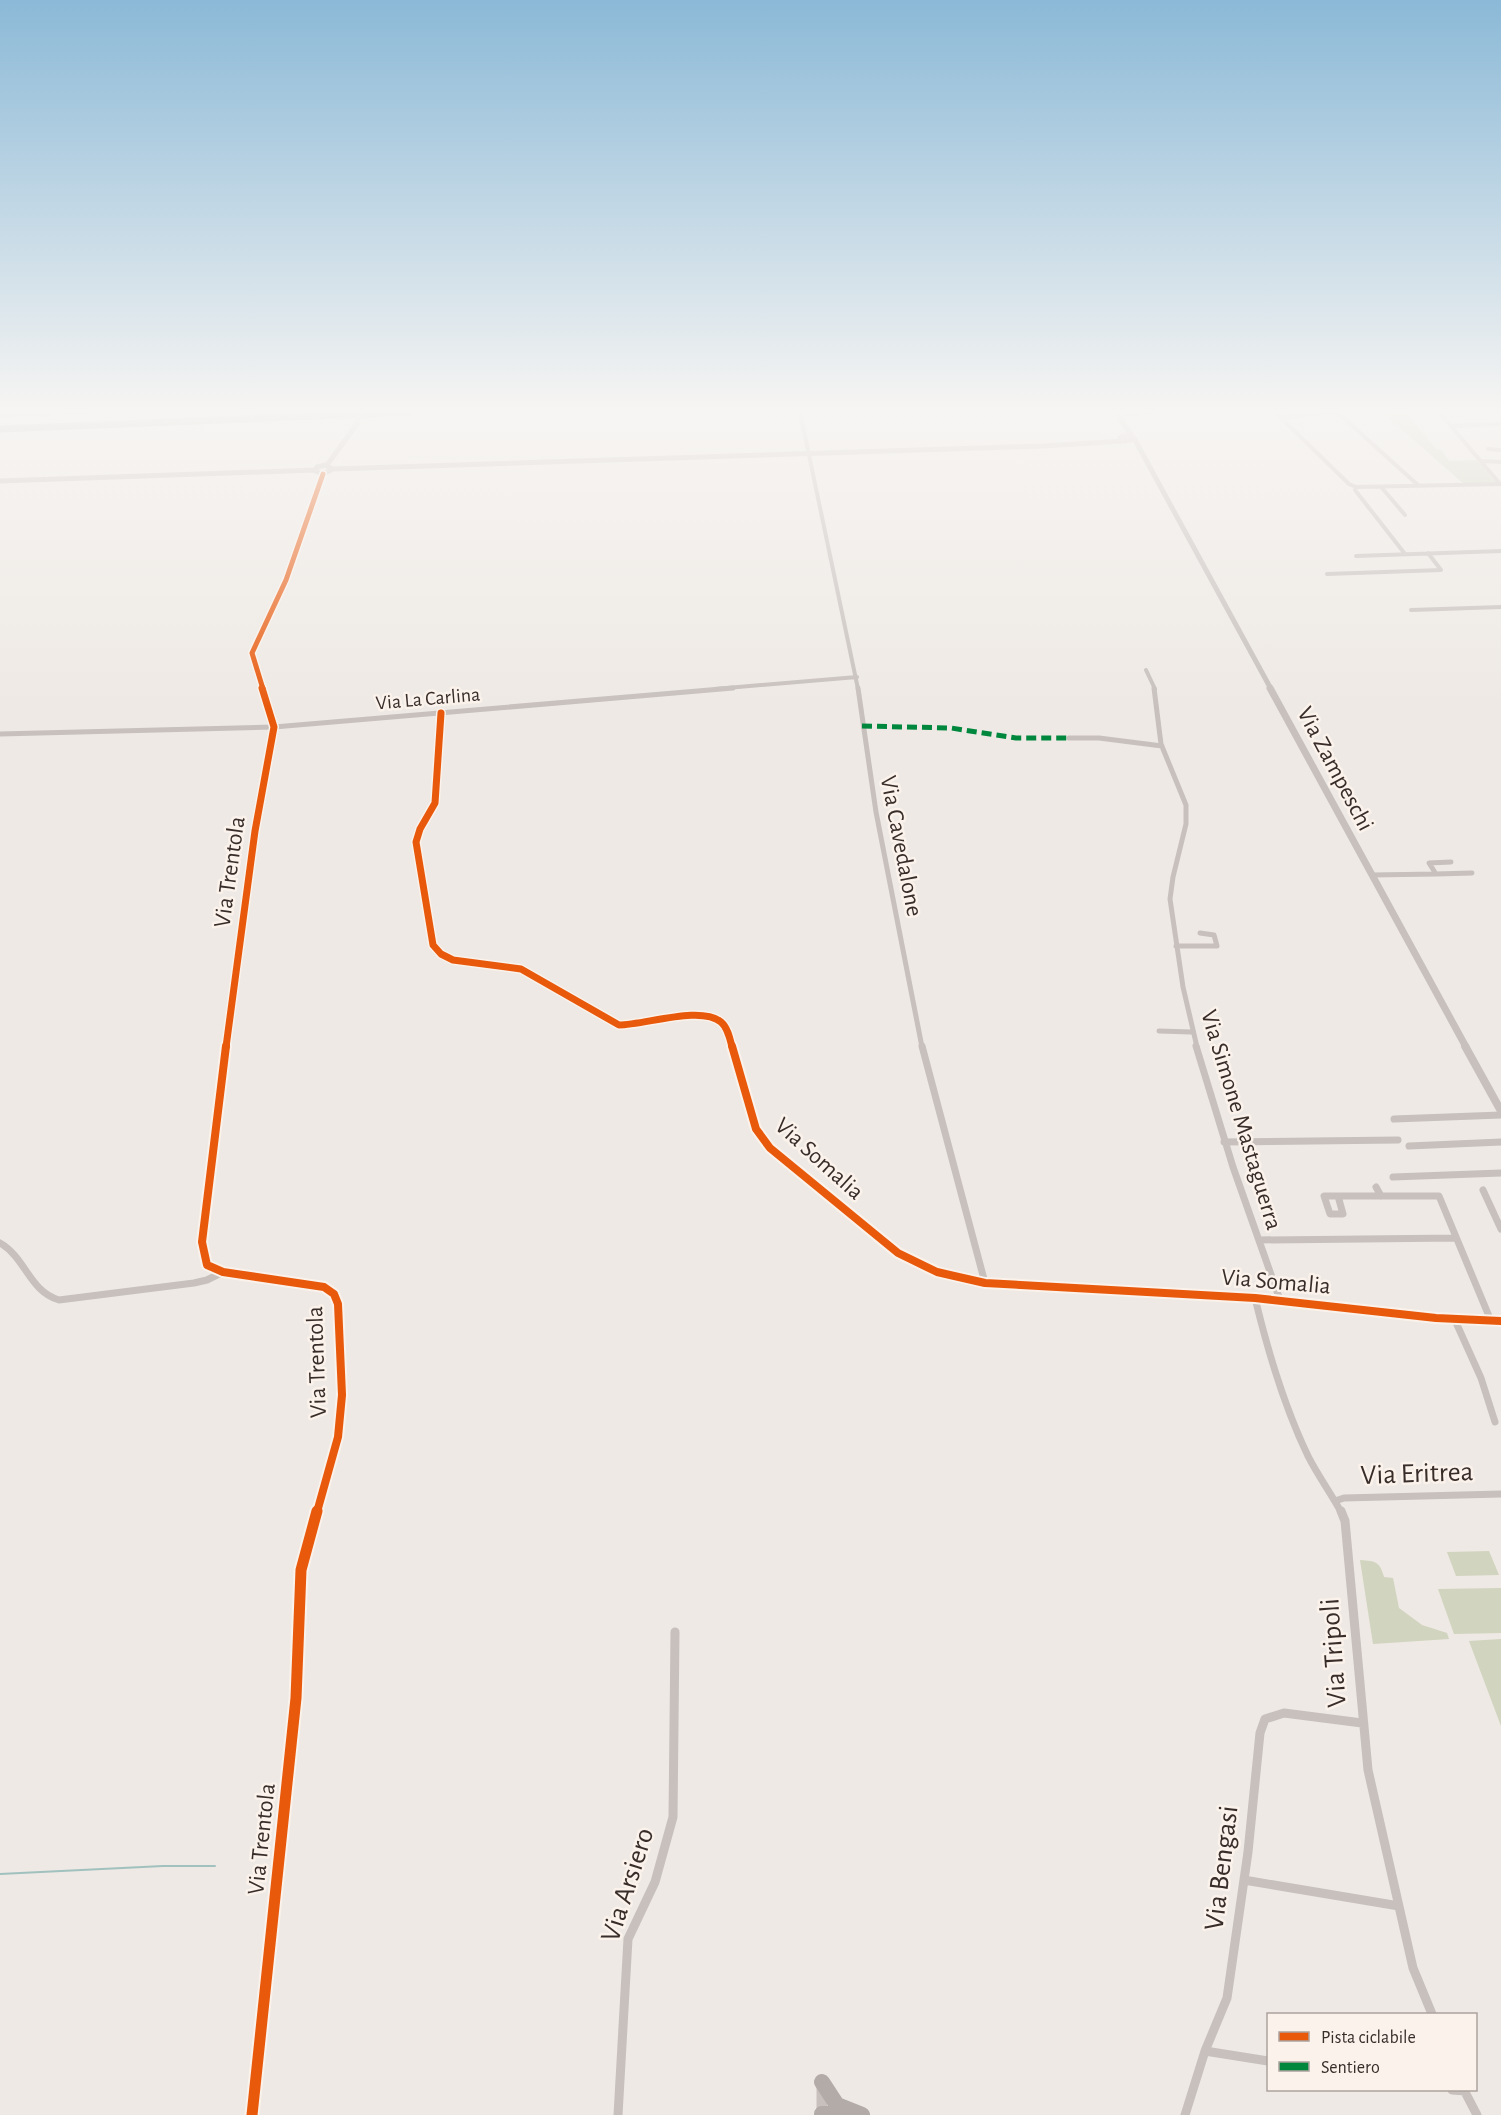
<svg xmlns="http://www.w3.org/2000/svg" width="1501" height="2115" viewBox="0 0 1501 2115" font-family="'Alegreya Sans',sans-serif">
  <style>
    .green { fill: #d1d4be }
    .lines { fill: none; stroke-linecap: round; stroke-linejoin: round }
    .stream { stroke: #a0c1be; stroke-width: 2 }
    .minor-far3 { stroke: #c7c0bc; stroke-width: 4 }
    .minor-far2 { stroke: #c7c0bc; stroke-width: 5 }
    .minor-far1 { stroke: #c7c0bc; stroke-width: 7 }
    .minor { stroke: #c7c0bc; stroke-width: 9 }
    .tertiary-far3 { stroke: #c7c0bc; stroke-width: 5 }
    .tertiary-far2 { stroke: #c7c0bc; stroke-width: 7 }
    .tertiary-far1 { stroke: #c7c0bc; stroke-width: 8 }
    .tertiary { stroke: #c7c0bc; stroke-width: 11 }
    .trunk { stroke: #b2aba7; stroke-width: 16 }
    .motorway { stroke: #ada7a3; stroke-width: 7 }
    .tertiary-bridge { stroke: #c7c0bc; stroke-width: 5 }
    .quiet { stroke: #00873e; stroke-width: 5; stroke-dasharray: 10 5; stroke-linecap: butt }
    .cycleway-far3-casing { stroke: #faf2eb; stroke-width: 8 }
    .cycleway-far2-casing { stroke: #faf2eb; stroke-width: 10 }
    .cycleway-far1-casing { stroke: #faf2eb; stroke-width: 12 }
    .cycleway-casing { stroke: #faf2eb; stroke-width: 15 }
    .cycleway-far3 { stroke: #e8590c; stroke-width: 5 }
    .cycleway-far2 { stroke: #e8590c; stroke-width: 7 }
    .cycleway-far1 { stroke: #e8590c; stroke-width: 8 }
    .cycleway { stroke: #e8590c; stroke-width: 11 }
    .labels { text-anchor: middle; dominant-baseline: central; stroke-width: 5; stroke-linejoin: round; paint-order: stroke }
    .far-street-label { font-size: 20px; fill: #392d2a; stroke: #faf2eb }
    .street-label { font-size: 24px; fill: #392d2a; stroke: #faf2eb }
    .near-street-label { font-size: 28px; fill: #392d2a; stroke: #faf2eb }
  </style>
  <rect width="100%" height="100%" fill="#eee9e4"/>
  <path class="green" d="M1382 412H1405L1436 449 1441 450 1449 461 1477 460 1496 483 1464 484Z
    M1489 1551 1499 1575 1456 1576 1447 1552Z
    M1360 1560C1376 1561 1380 1562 1384 1577L1393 1578 1399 1608 1422 1625 1447 1633 1449 1639 1373 1644Z
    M1501 1588V1633L1454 1634 1438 1589Z
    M1501 1639V1726L1469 1641Z"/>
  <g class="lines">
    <path class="stream" d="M0 1874 163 1866H215"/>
    <path class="minor-far3" d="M800 412 858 689
      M1275 412 1349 484 1356 487 1501 484
      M1337 412 1419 486
      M1439 412 1500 484
      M0 416 94 412
      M1281 418 1334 412
      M1450 426 1501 424
      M1488 449 1501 450
      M1481 461 1501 462
      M1356 487 1355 490 1405 554
      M1382 488 1405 515
      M1356 556 1501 551
      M1327 574 1441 570 1428 553
      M1411 610 1501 607
      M1146 670 1155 689
      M715 689 857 677"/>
    <path class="minor-far2" d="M858 688 876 812 922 1047
      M1154 688 1161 744 1186 805V824L1173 877 1170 899 1183 987 1197 1047
      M441 713 435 803 420 829 416 842 433 945 441 954 453 960 521 969 619 1025C645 1025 701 1005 721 1022 728 1028 730 1039 732 1047
      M0 734 274 727 733 688
      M1069 738H1099L1162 746
      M1451 862 1429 863 1436 874 1472 873
      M1372 875 1436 874
      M1176 946H1217L1214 935 1200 933
      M1159 1031 1191 1032"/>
    <path class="minor-far1" d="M732 1046 756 1129 770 1148 898 1253 937 1272 985 1283 1255 1298 1436 1318 1501 1321
      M922 1046 985 1283
      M1196 1046 1233 1167 1280 1300
      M1394 1119 1501 1115
      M1224 1142 1398 1140
      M1409 1146 1501 1142
      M1393 1177 1501 1173
      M1376 1187 1381 1196
      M1483 1190 1501 1229
      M1324 1196H1338L1343 1214H1330Z
      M1338 1196H1439L1491 1321
      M1259 1240 1456 1238
      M0 1243C26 1258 29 1291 59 1300L194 1283 207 1280 223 1272
      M1255 1298C1268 1352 1284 1406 1308 1456 1318 1476 1331 1493 1341 1512
      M1454 1318 1481 1378 1495 1422
      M1335 1501 1344 1498 1501 1494"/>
    <path class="minor" d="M1341 1511 1345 1521 1368 1770 1413 1968 1432 2014
      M1244 1880 1399 1906
      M1205 2051 1268 2061
      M1452 2090 1465 2091
      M1464 2090 1477 2115
      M618 2115 628 1939 655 1882 673 1817 675 1632
      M1185 2115 1205 2051 1227 1998 1248 1852 1260 1733 1265 1719 1284 1713 1362 1723"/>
    <path class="tertiary-far3" d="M1126 414 1152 412
      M1118 416 1132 436
      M1124 435 1135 439 1125 441 1120 438Z
      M1135 440 1271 689
      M325 465 333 469 323 474 315 471 317 467Z
      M327 465 349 435
      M333 469 1043 446 1123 441
      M0 481 315 470
      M263 689 252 653 286 580 323 474"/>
    <path class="tertiary-far2" d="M1270 688 1466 1047
      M226 1047 255 831 274 727 262 688"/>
    <path class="tertiary-far1" d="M226 1046 202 1242 207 1265 223 1272 324 1287 334 1294 338 1304 342 1395 338 1437 317 1512
      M1465 1046 1501 1111"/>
    <path class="tertiary" d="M822 2088V2114
      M252 2115 296 1698 301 1570 317 1511"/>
    <path class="trunk" d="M822 2082 837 2105 862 2115
      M822 2114H852"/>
    <path class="motorway" d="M0 429 411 412"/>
    <path class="tertiary-bridge" d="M349 435 357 424 360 412"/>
    <path class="quiet" d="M862 726 951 728 1016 738H1069"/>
    <defs>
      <path id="cycleway-far3" d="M263 689 252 653 286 580 323 474"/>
      <path id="cycleway-far2" d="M441 713 435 803 420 829 416 842 433 945 441 954 453 960 521 969 619 1025C645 1025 701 1005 721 1022 728 1028 730 1039 732 1047
        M226 1047 255 831 274 727 262 688"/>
      <path id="cycleway-far1" d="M226 1046 202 1242 207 1265 223 1272 324 1287 334 1294 338 1304 342 1395 338 1437 317 1512
        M732 1046 756 1129 770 1148 898 1253 937 1272 985 1283 1255 1298 1436 1318 1501 1321"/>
      <path id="cycleway" d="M252 2115 296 1698 301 1570 317 1511"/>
    </defs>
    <use href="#cycleway-far3" class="cycleway-far3-casing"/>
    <use href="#cycleway-far2" class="cycleway-far2-casing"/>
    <use href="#cycleway-far1" class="cycleway-far1-casing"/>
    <use href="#cycleway" class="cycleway-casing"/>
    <use href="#cycleway-far3" class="cycleway-far3"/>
    <use href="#cycleway-far2" class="cycleway-far2"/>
    <use href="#cycleway-far1" class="cycleway-far1"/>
    <use href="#cycleway" class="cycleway"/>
  </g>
  <linearGradient id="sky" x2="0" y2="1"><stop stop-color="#8bb9d7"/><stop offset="0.58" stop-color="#f7f5f3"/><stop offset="1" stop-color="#f7f5f3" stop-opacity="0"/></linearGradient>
  <rect width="1501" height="709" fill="url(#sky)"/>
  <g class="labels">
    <g class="far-street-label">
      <text transform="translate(428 699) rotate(-5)">Via La Carlina</text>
    </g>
    <g class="street-label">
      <text transform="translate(1335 769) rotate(62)">Via Zampeschi</text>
      <text transform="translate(901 846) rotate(79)">Via Cavedalone</text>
      <text transform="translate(230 872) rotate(-82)">Via Trentola</text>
      <text transform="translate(1241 1120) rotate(73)">Via Simone Mastaguerra</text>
      <text transform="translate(819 1159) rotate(42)">Via Somalia</text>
      <text transform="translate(1276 1282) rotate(5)">Via Somalia</text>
      <text transform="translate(317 1362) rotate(-92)">Via Trentola</text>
      <text transform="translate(262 1839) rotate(-84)">Via Trentola</text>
    </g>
    <g class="near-street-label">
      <text transform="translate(1417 1474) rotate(-2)">Via Eritrea</text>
      <text transform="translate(1334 1653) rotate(-94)">Via Tripoli</text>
      <text transform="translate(1222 1868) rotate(-83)">Via Bengasi</text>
      <text transform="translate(628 1885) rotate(-72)">Via Arsiero</text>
    </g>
  </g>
  <rect x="1267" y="2013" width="210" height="78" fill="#faf2eb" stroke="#ada39e" stroke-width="1.5"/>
  <rect x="1279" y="2032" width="30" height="9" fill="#e8590c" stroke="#ada39e" stroke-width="1.5"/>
  <text x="1321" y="2043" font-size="18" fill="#392d2a">Pista ciclabile</text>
  <rect x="1279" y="2062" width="30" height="9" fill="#00873e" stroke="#ada39e" stroke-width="1.5"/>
  <text x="1321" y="2073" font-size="18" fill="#392d2a">Sentiero</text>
</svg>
